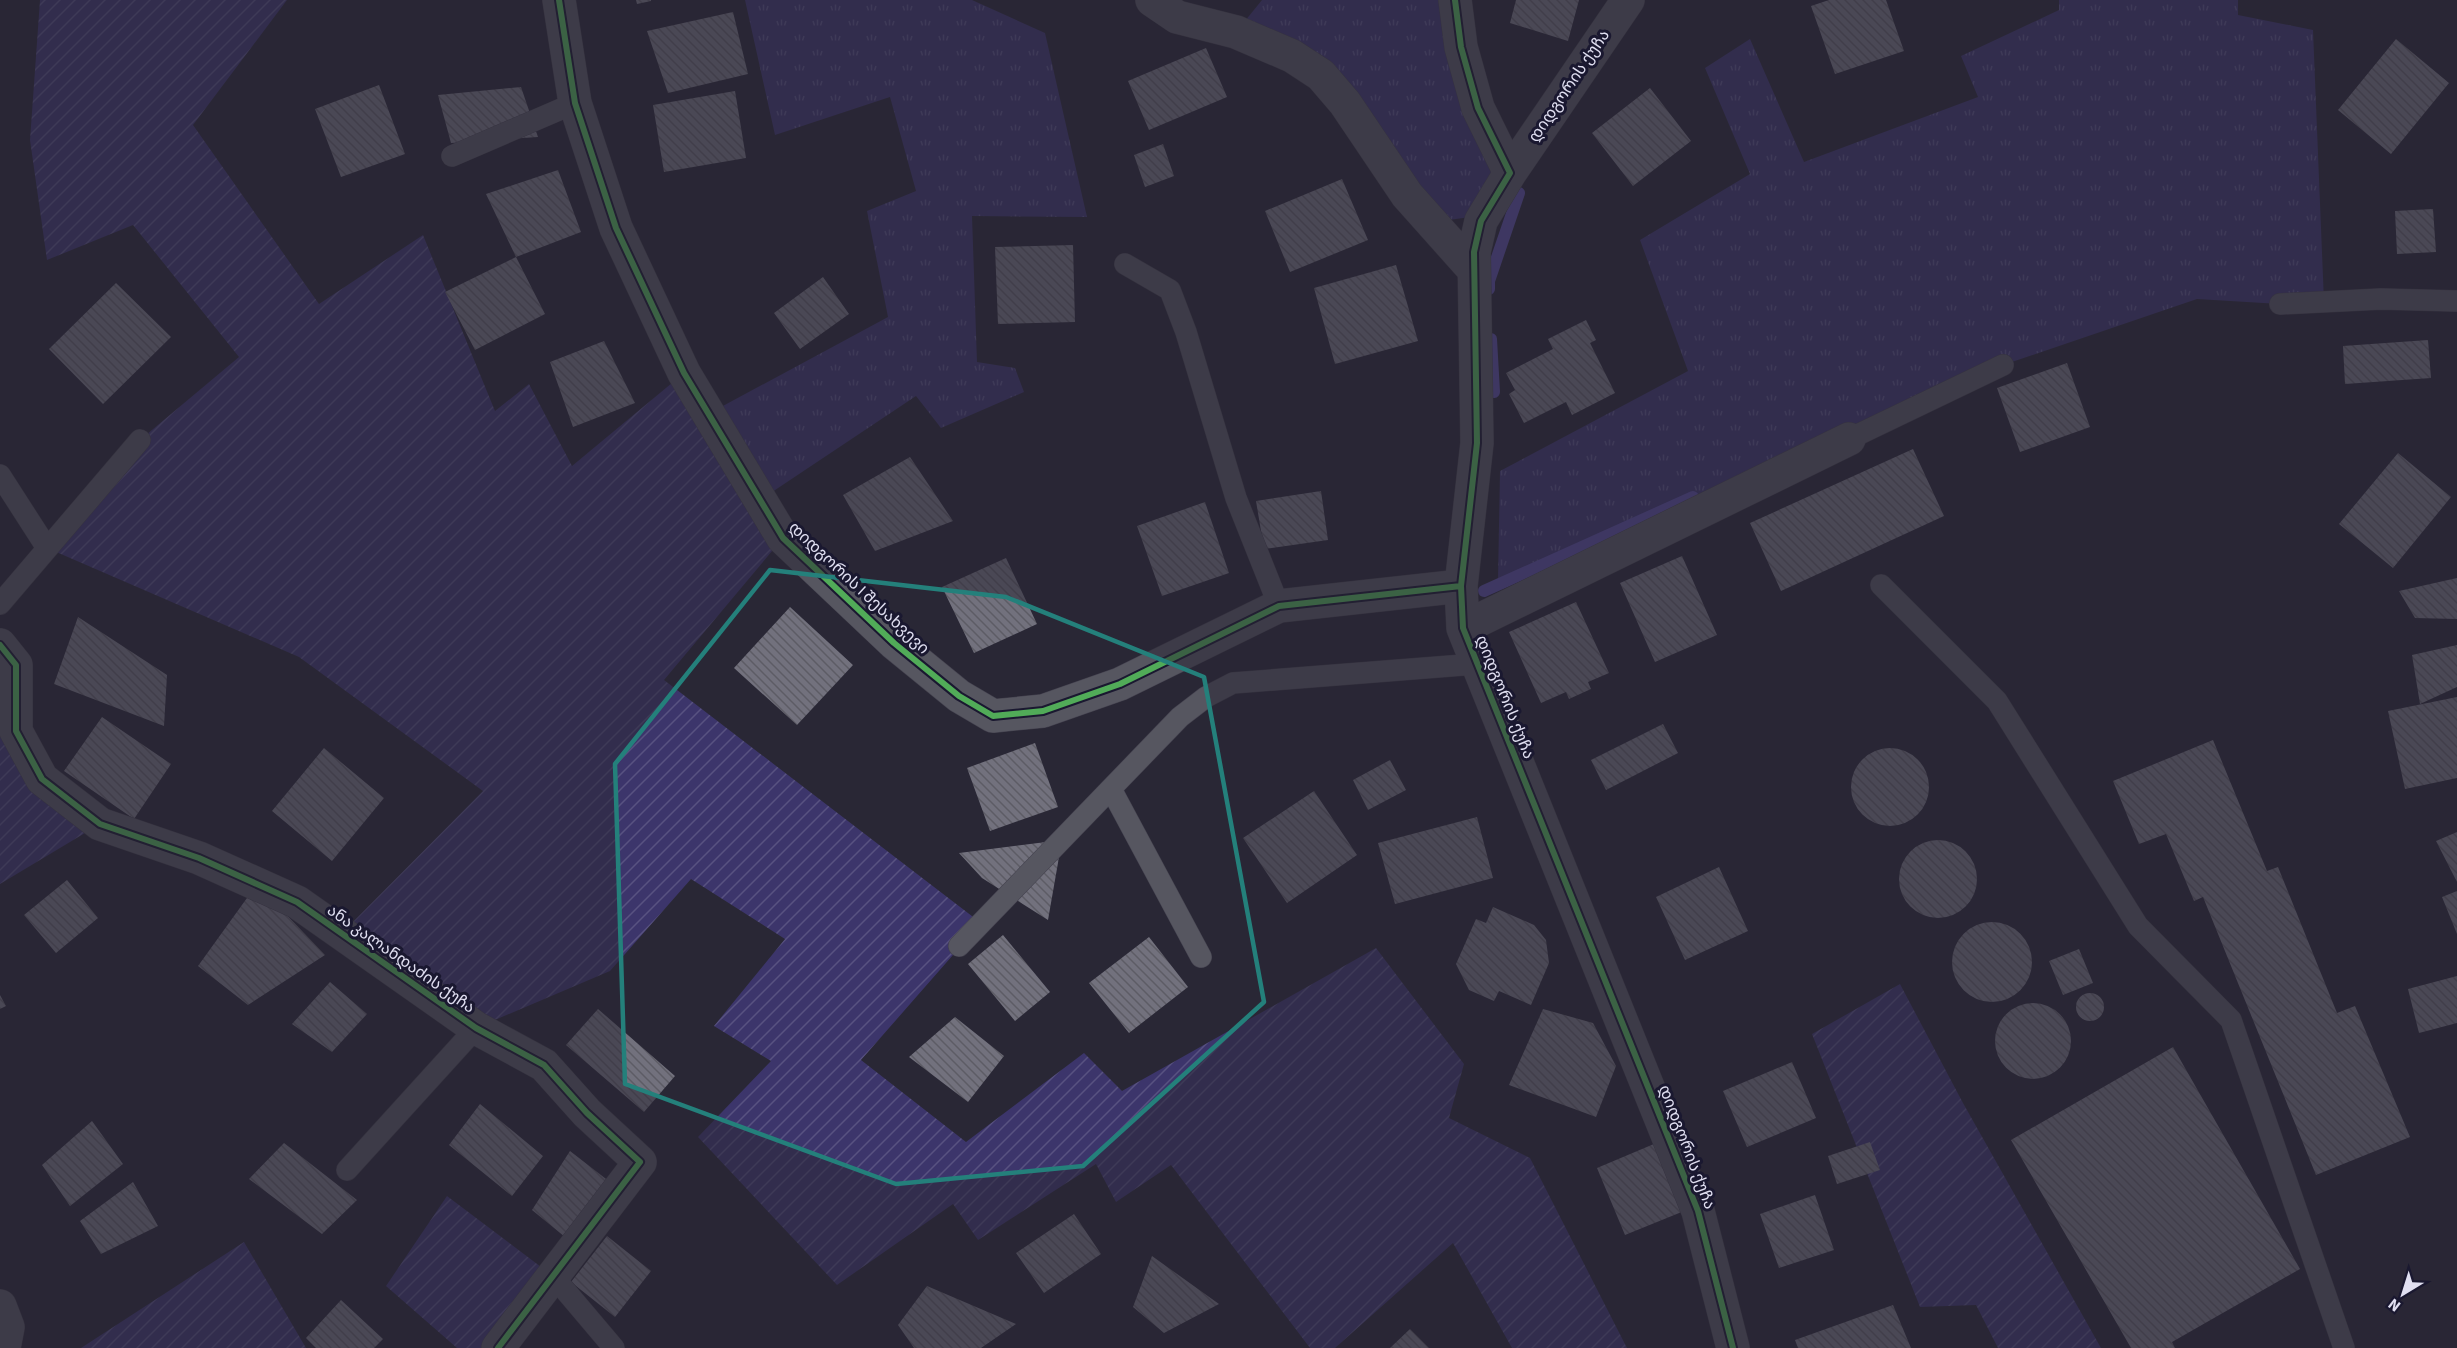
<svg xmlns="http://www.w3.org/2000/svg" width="2457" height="1348" viewBox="0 0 2457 1348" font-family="'Source Sans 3','Noto Sans Georgian',sans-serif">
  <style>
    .grass { fill: url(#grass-tufts) }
    .garden { fill: url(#garden-furrows) }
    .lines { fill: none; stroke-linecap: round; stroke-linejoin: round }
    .stream { stroke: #574d99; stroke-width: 12 }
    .building { fill: url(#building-back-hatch) }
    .service-casing { stroke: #44424f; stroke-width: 22 }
    .minor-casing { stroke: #44424f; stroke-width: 34 }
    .service { stroke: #565660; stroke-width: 21 }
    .minor { stroke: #565660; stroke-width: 33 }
    .cycleway-casing { stroke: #1a1830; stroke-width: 10 }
    .cycleway { stroke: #51ab58; stroke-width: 6 }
    .marked { fill: none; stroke: #24807b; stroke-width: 4.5; stroke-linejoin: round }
    .labels { text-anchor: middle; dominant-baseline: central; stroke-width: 6; stroke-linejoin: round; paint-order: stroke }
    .street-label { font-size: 16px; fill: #e0dff1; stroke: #1a1830 }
  </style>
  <defs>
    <pattern id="grass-tufts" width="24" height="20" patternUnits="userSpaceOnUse" patternTransform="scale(1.5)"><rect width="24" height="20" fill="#3c356b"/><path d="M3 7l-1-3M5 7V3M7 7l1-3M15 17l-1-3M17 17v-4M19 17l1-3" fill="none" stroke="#585281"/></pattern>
    <pattern id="garden-furrows" width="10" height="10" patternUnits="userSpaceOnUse" patternTransform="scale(1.5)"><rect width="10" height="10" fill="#3c356b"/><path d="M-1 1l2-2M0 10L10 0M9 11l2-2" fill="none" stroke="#585281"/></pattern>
    <pattern id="building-back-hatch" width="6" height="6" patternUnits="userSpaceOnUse" patternTransform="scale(1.5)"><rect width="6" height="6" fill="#72717d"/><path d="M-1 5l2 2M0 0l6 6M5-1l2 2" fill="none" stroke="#5d5c65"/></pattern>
  </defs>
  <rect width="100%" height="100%" fill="#292735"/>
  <path class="grass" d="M745 0H972L1045 33 1087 217 972 216 977 362 1015 368 1024 392 941 428 916 396 760 500 708 414 888 317 867 211 916 191 890 97 775 135Z
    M1262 0H1455L1500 169 1470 217 1435 222 1345 103 1236 32Z
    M2059 0H2238V15L2313 30 2324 302 2280 304 2197 299 2003 365 1704 509 1498 580 1500 471 1688 371 1640 240 1750 174 1705 68 1750 39 1804 162 1978 97 1961 56 2059 10Z"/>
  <path class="garden" d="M40 0H287L193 125 319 304 423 235 495 411 529 384 572 466 684 373 783 538 664 680 981 923 861 1060 966 1142 1084 1053 1122 1091 1376 948 1464 1064 1449 1118 1530 1158 1627 1348H1512L1453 1243 1335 1348H1310L1171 1165 1116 1202 1096 1164 978 1240 953 1204 837 1285 698 1137 771 1061 714 1026 785 939 691 879 610 971 476 1028 341 934 483 791 299 657 47 548 140 440 239 357 133 225 47 260 30 140Z
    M0 673 17 731 100 824 0 884Z
    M1900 984 1963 1103 2101 1348H1998L1976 1305 1920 1307 1812 1034Z
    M447 1196 553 1276 498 1348H457L386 1286Z
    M244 1242 306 1348H81Z"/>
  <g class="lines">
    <path class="stream" d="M1489 289V281L1519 193
      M1491 339 1494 392
      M1484 591 1693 497"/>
  </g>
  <path class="building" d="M636 0H651V1L637 4Z
    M1516 0H1579L1568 41 1510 23Z
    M1829 0H1886L1904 51 1835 74 1811 6Z
    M733 12 748 74 668 93 647 31Z
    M2396 39 2449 83 2391 154 2338 110Z
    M1206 48 1227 97 1149 130 1128 81Z
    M379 85 405 154 341 177 315 109Z
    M521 87 538 137 451 143 438 95Z
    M1650 88 1691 141 1633 186 1592 133Z
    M735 91 746 158 664 172 653 105Z
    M1163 144 1174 176 1145 187 1134 155Z
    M558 170 581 232 516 257 486 194Z
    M1342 179 1368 240 1290 272 1265 211Z
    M2433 209 2436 252 2397 254 2395 211Z
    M1073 245 1075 322 998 324 995 247Z
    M516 257 545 314 475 350 445 292Z
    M1396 265 1418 341 1335 364 1314 288Z
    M823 277 849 314 800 349 774 313Z
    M116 283 171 337 103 404 49 349Z
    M1586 320 1596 340 1590 343 1615 393 1572 415 1566 402 1524 423 1509 394 1515 390 1506 373 1553 349 1548 339Z
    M2428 340 2431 378 2345 384 2343 346Z
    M604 341 635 403 573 427 550 362Z
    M2067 363 2090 427 2020 452 1997 388Z
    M1913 449 1944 516 1781 591 1750 523Z
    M2398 453 2451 497 2393 568 2339 524Z
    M910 457 953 521 875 551 843 495Z
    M1321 491 1328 540 1264 549 1256 501Z
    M1205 502 1229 573 1162 596 1137 526Z
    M1682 556 1717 635 1655 662 1620 583Z
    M1006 558 1037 624 974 653 942 587Z
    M2457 578V619L2415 618 2399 591Z
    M1576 602 1609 673 1588 682 1591 689 1569 699 1566 692 1541 703 1509 632Z
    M790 607 853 665 797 725 734 668Z
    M78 617 167 675 164 726 54 684Z
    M2457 645V687L2420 704 2412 655Z
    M2457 697V778L2405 789 2388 711Z
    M102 717 171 764 134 819 64 771Z
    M1663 724 1678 753 1606 790 1591 760Z
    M2213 740 2267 871 2278 867 2337 1013 2355 1006 2410 1137 2316 1175 2203 897 2194 901 2166 834 2139 844 2113 781Z
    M1035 743 1058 807 990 831 967 768Z
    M324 748 384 798 332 861 272 811Z
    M1851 787a39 39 0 1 1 78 0a39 39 0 1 1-78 0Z
    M1390 760 1406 790 1368 810 1353 780Z
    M1314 791 1357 855 1287 903 1243 838Z
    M1477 817 1493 878 1395 904 1378 843Z
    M2457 832V882L2436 841Z
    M1062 840 1048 920 982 878 959 853Z
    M1899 879a39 39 0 1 1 78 0a39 39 0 1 1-78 0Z
    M1719 867 1748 931 1685 960 1656 897Z
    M67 880 98 918 56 953 24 915Z
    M257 884 325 955 248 1005 198 966Z
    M2457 891V934L2442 897Z
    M1493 907 1534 925 1546 940 1549 963 1531 1005 1499 991 1494 1001 1469 990 1456 964 1476 919 1486 923Z
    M1952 962a40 40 0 1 1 80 0a40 40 0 1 1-80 0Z
    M1003 935 1050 992 1015 1021 968 964Z
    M1149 937 1188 987 1129 1033 1089 983Z
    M2079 949 2093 983 2063 995 2049 961Z
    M2457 976V1023L2419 1033 2408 989Z
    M330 982 367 1014 332 1052 292 1024Z
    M2076 1007a14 14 0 1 1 28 0a14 14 0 1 1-28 0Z
    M0 995 6 1006 0 1009Z
    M1995 1041a38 38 0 1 1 76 0a38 38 0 1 1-76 0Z
    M598 1009 675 1076 644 1112 566 1045Z
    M1543 1009 1593 1023 1616 1066 1596 1117 1509 1085Z
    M955 1017 1004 1056 968 1102 909 1057Z
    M2173 1047 2300 1269 2172 1342 2175 1348H2131L2011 1140Z
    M1792 1062 1816 1118 1747 1147 1723 1091Z
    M480 1104 543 1156 512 1196 449 1145Z
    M92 1121 123 1164 70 1206 42 1165Z
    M1661 1141 1689 1209 1625 1235 1597 1168Z
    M1870 1142 1880 1170 1837 1184 1828 1156Z
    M284 1143 357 1200 322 1234 249 1179Z
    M570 1151 619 1189 576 1246 532 1210Z
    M133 1182 158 1226 101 1254 80 1221Z
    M1815 1195 1834 1250 1779 1268 1760 1214Z
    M1074 1214 1101 1254 1044 1293 1016 1253Z
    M607 1236 651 1271 615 1317 571 1282Z
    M1152 1256 1219 1304 1164 1333 1133 1307Z
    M927 1286 1016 1324 981 1348H914L898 1325Z
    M341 1300 383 1339 374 1348H316L306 1338Z
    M1893 1305 1911 1348H1798L1795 1340Z
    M1410 1329 1429 1348H1390Z"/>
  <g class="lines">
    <defs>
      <path id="service" d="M452 156 575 103
        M1125 264 1170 290 1186 332 1236 498 1279 606
        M2280 304 2381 299 2457 301
        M1849 439 2003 365
        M0 475 47 548
        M1881 585 1997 701 2138 926 2231 1020 2344 1348
        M0 604 140 440
        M1111 789 1201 957
        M959 946 1180 717 1206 697 1233 683 1476 664
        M347 1170 476 1028
        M553 1276 614 1348"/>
      <path id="minor" d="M559 0 575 103 616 228 684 373 783 538 894 643 959 696 993 716 1043 711 1120 684 1279 606 1461 586
        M1152 0 1177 17 1236 32 1292 56 1321 75 1345 103 1407 195 1473 269
        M1455 0 1461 47 1478 108 1510 173 1481 221 1474 252 1477 443 1461 586 1463 628 1698 1211 1733 1348
        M1510 173 1628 0
        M1463 628 1849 439
        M0 645 16 665V731L42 779 100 824 199 858 297 902 476 1028 544 1065 587 1113 640 1162 498 1348
        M0 1306 8 1327 4 1348"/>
    </defs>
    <use href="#service" class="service-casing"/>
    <use href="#minor" class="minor-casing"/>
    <use href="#service" class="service"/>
    <use href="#minor" class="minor"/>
    <defs>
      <path id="cycleway" d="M559 0 575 103 616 228 684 373 783 538 894 643 959 696 993 716 1043 711 1120 684 1279 606 1461 586
        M1455 0 1461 47 1478 108 1510 173 1481 221 1474 252 1477 443 1461 586 1463 628 1698 1211 1733 1348
        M0 645 16 665V731L42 779 100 824 199 858 297 902 476 1028 544 1065 587 1113 640 1162 498 1348"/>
    </defs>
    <use href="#cycleway" class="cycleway-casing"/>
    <use href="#cycleway" class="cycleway"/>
  </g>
  <path d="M0 0H2457V1348H0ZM770 570 1006 597 1204 677 1264 1002 1083 1166 896 1184 625 1084 615 764Z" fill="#292735" fill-opacity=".55" fill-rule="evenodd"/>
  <path class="marked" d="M770 570 1006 597 1204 677 1264 1002 1083 1166 896 1184 625 1084 615 764Z"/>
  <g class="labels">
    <g class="street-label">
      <text transform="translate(1569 86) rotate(-56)">დიდგორის ქუჩა</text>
      <text transform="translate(859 588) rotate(43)">დიდგორის I შესახვევი</text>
      <text transform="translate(1505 697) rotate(68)">დიდგორის ქუჩა</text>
      <text transform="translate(401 959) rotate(35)">ანა კალანდაძის ქუჩა</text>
      <text transform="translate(1687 1147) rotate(69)">დიდგორის ქუჩა</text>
    </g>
  </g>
  <g transform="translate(2403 1294) rotate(218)" stroke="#1a1830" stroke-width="4.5" paint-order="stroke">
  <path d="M0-4.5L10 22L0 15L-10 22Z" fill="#e0dff1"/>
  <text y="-9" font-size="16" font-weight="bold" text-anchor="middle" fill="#e0dff1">N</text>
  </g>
</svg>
